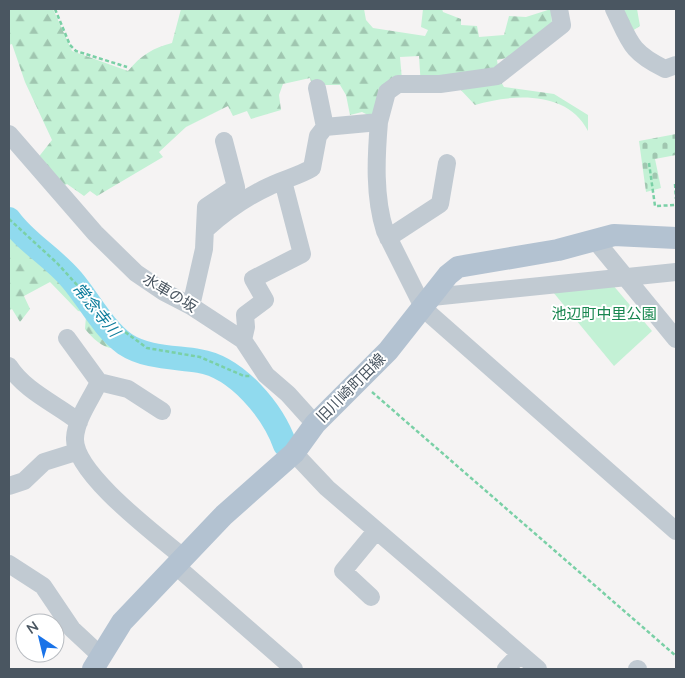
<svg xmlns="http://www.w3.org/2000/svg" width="685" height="678" viewBox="0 0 685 678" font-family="'Nunito Sans','Noto Sans JP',sans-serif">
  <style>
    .forest { fill: url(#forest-firs) }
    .cemetery { fill: url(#cemetery-stones) }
    .green { fill: #c3f1d5 }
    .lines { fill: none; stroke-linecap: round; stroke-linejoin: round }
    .river { stroke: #90daee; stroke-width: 24 }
    .path { stroke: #7ad0a6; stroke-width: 2.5; stroke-dasharray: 4 2.5; stroke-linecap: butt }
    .minor { stroke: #c1cad2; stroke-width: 18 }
    .major { stroke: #b3c2d1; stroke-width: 22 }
    .labels { text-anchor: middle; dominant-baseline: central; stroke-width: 4; stroke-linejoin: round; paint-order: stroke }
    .street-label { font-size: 15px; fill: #4a5661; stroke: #fff }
    .park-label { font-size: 15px; fill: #17864f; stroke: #fff }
    .water-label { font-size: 16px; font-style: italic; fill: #0c7c9b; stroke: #fff }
  </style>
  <defs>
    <pattern id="forest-firs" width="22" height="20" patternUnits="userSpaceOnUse" patternTransform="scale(1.25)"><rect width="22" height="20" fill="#c3f1d5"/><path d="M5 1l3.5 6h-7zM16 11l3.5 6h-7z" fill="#a0c6b0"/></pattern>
    <pattern id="cemetery-stones" width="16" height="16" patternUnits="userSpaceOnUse" patternTransform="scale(1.25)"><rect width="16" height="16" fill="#c3f1d5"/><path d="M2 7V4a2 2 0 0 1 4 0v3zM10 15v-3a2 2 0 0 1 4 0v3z" fill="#a0c6b0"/></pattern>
  </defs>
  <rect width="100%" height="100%" fill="#f5f3f3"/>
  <path class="forest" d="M9 9H53L72 51 128 71C141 55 153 48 172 43L181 9H364L366 20 373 28 425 36 428 30 421 27 423 9H442L443 12 461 19V25L477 26 479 37 504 35 509 16 526 17 551 9 552 24 516 56 497 60 500 80 504 87 554 94 588 115V131C567 90 512 94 475 105L458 87H421L419 56 400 57 402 80 374 118 362 112 350 115 346 95 340 85H312L310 78 283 84 279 95 281 110 251 119 247 111 233 116 228 106 186 127 159 152 163 157 97 196 90 191 84 196 67 184 62 187 37 159 52 140 25 82 12 44 9 45Z
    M616 9H637L640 26 629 33Z
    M9 222 52 267 59 263 106 314 127 343C110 356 96 342 85 329L86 316 84 312 78 311 50 282 24 296 30 309 20 322 12 309 9 311Z"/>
  <path class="cemetery" d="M676 134V155L655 159 661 188 646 192 639 141Z"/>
  <path class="green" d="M612 284 652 331 614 366 553 292Z"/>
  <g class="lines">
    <path class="river" d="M9 219C26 243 53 257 72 280 89 300 103 328 125 344 146 358 175 357 199 361 237 367 273 411 285 445"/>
    <path class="path" d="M55 9 70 45 76 51 127 67
      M649 163 655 206 676 205
      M675 184 676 199
      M9 219 57 263 110 321 147 348 200 357 244 376H250
      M372 392 676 656"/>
    <path class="minor" d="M614 9C630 42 630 52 665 69L676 65
      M317 88 325 127 379 122C376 157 374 197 385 231L424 309 676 531
      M379 122 387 92 398 84H440L497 76 562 25 559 9
      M9 134 95 233 136 273 164 292 191 306 243 340 266 375 288 394 315 424
      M206 229C226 211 246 197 270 186 284 179 299 176 312 168L318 136 325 127
      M388 238 440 204 447 163
      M595 240 676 339
      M432 297 676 272
      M191 306 204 249 206 207 236 187 224 141
      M67 338 99 382C91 399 76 419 75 438 73 473 158 536 184 558
      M243 340 246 327 245 315 265 300 253 279 302 254 283 181
      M9 366C25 391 56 404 79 422
      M99 382 128 389 162 411
      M294 453 327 488 538 669
      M9 486 24 481 44 462 76 452
      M9 564 43 586 72 629 101 656
      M176 566 294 669
      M371 597 343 571 376 531
      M506 669 520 654
      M637 669H638"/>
    <path class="major" d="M93 669 122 622 224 515 294 453 315 424 388 351 448 275 458 267 558 250 614 235 676 238"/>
  </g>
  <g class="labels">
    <g class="street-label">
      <text transform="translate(170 293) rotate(31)">水車の坂</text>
      <text transform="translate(351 388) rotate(-45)">旧川崎町田線</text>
    </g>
    <g class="park-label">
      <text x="604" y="314">池辺町中里公園</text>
    </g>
    <g class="water-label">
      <text transform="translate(96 310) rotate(51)">常念寺川</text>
    </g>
  </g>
  <rect width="685" height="678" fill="none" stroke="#4a5661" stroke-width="20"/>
  <g transform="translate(40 638) rotate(325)"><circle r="24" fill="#ffffff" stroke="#b7bbc0"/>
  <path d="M0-4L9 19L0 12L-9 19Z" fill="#1a73e8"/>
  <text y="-8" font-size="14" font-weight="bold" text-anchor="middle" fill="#4a5661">N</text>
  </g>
</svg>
